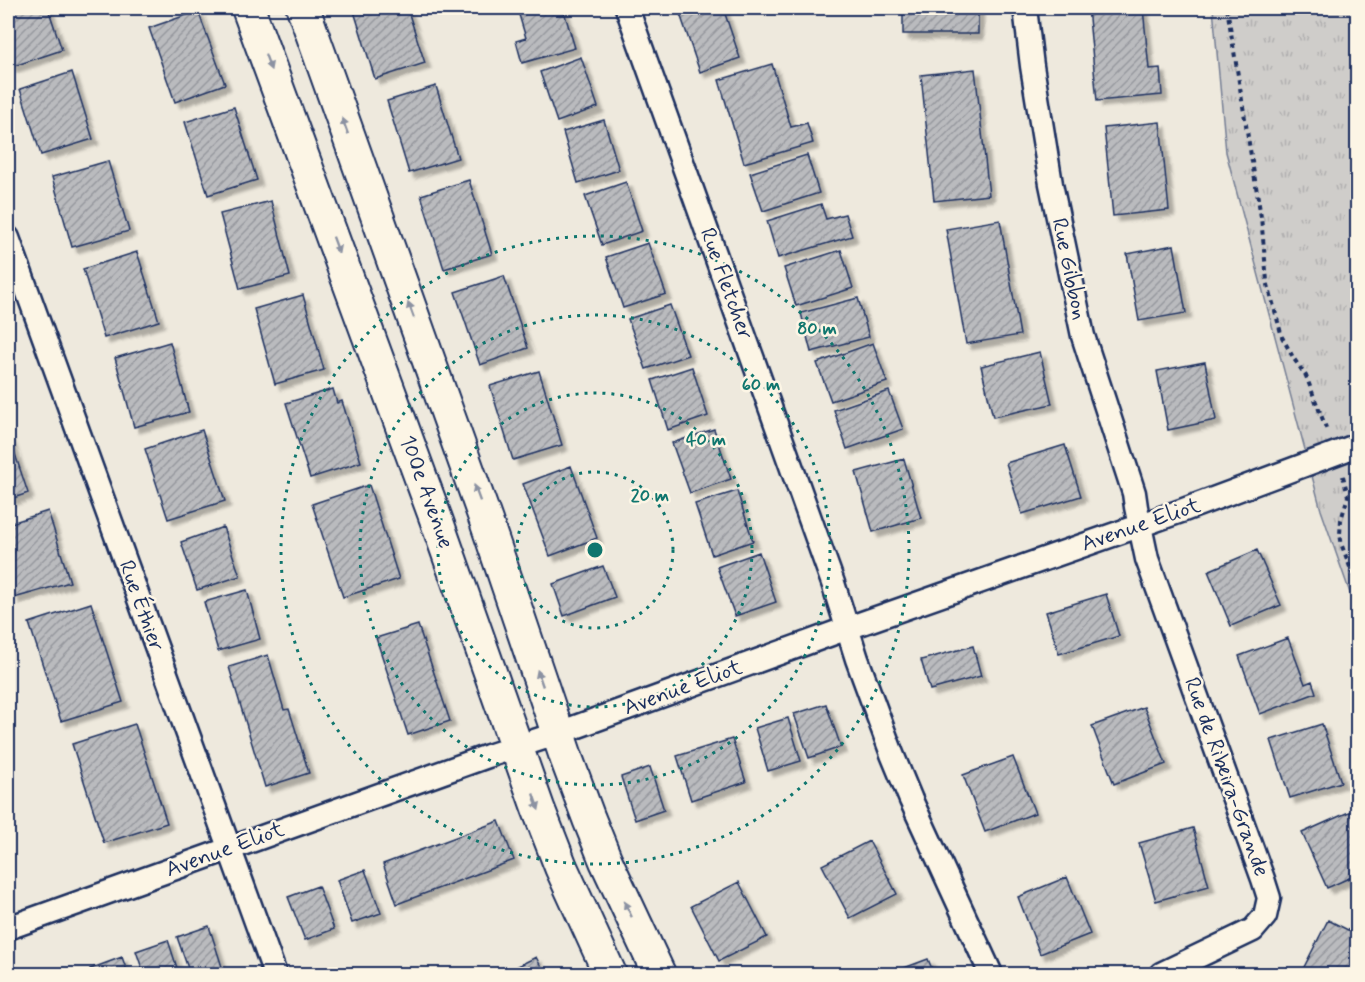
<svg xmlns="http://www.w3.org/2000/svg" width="1365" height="982" viewBox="0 0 1365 982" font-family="Mynerve,sans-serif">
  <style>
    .park { fill: url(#park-tufts); stroke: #757e94; stroke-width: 1.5 }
    .building { fill: url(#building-hatch); stroke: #1b2f5e; stroke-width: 1.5; filter: url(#shadow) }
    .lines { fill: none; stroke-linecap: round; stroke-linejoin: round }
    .street-casing { stroke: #1b2f5e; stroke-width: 27 }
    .secondary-casing { stroke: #1b2f5e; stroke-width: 36 }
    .path { stroke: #1b2f5e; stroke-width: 4; stroke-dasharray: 4.5 4.5; stroke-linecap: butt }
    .street { stroke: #fcf5e5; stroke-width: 22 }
    .secondary { stroke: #fcf5e5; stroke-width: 32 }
    .oneway { fill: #8c92a2 }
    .ring { fill: none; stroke: #0f766e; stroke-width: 3; stroke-dasharray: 3 6 }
    .labels { text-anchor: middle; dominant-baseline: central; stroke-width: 5; stroke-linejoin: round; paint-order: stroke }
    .street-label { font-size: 22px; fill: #1b2f5e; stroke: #fcf5e5 }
    .centre { fill: #0f766e; stroke: #fcf5e5; stroke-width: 3 }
    .ring-label { font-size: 18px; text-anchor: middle; font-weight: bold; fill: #0f766e; stroke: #fcf5e5; stroke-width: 5; stroke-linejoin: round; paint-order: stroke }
  </style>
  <defs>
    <pattern id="park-tufts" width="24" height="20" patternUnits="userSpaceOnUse" patternTransform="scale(1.5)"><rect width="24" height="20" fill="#cfcdca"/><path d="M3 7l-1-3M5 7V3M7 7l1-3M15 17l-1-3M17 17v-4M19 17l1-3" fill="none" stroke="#b1b0b0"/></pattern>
    <pattern id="building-hatch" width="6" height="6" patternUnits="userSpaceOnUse" patternTransform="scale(1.5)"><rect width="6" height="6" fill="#babbbe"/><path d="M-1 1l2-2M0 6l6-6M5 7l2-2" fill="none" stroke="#96989e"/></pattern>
    <filter id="shadow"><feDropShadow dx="5.5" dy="5.5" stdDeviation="1.5" flood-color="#0004"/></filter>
  </defs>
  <rect width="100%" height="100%" fill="#eee9dd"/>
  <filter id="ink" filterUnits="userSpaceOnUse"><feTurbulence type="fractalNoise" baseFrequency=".0167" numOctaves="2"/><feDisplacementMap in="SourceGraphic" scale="12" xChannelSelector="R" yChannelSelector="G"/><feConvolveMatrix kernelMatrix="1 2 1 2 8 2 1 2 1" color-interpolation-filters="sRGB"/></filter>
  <g filter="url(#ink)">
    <path class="park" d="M1213 8H1357V613L1321 510 1226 152Z"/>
    <path class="building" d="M8 8H48L62 50 11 67 8 55Z
      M353 8H407L425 63 375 79Z
      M517 8H563L575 48 522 63 516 41 526 38Z
      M678 8H723L740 58 700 72Z
      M903 8H978V34H903Z
      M1088 8H1143L1149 69 1160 68 1162 95 1097 101Z
      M198 11 225 84 175 102 149 28Z
      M581 57 598 107 557 122 540 72Z
      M772 64 791 127 807 123 813 143 744 163 719 80Z
      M975 69 989 195 934 201 921 75Z
      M72 72 93 139 41 155 20 89Z
      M436 86 458 158 409 173 387 101Z
      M234 107 257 180 208 195 185 122Z
      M604 120 619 170 578 183 563 132Z
      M1160 122 1169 210 1113 216 1104 128Z
      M807 155 819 193 763 211 750 173Z
      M108 161 129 231 72 247 52 177Z
      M469 180 492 254 444 269 421 195Z
      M626 182 642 231 602 245 585 196Z
      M271 201 290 276 240 289 220 214Z
      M821 204 826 219 845 214 852 236 778 258 767 221Z
      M1000 220 1020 335 966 344 946 229Z
      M648 243 666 294 623 308 606 257Z
      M1174 245 1186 313 1139 321 1127 254Z
      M841 250 853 288 796 306 784 268Z
      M137 252 159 321 104 338 83 269Z
      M504 276 528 348 480 365 455 292Z
      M303 295 324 370 275 384 254 309Z
      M858 298 869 337 811 352 801 313Z
      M670 305 688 355 646 369 628 319Z
      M170 342 189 412 134 427 115 358Z
      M873 343 887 382 831 401 817 363Z
      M1040 352 1052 404 993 417 981 366Z
      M1205 362 1216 420 1168 430 1157 371Z
      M692 367 708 416 668 430 652 380Z
      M539 371 562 445 513 460 490 386Z
      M333 389 337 403 342 401 361 462 310 478 286 403Z
      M889 391 903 429 847 449 834 410Z
      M714 429 731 479 690 493 672 443Z
      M202 430 225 501 168 519 145 449Z
      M8 433 28 493 8 500Z
      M1065 445 1081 496 1022 514 1006 463Z
      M904 459 921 518 873 532 856 472Z
      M571 466 597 538 550 556 523 484Z
      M369 485 399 579 343 597 312 504Z
      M737 491 753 541 712 555 695 504Z
      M48 511 70 582 14 598 8 576V524Z
      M223 527 240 576 197 590 181 542Z
      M1257 550 1281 605 1231 626 1208 571Z
      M759 552 776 602 735 616 717 567Z
      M603 566 615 597 564 616 553 584Z
      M247 590 260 639 218 651 204 602Z
      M1106 594 1119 636 1059 654 1046 612Z
      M91 603 123 702 61 721 29 623Z
      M418 625 450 721 408 735 376 638Z
      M1288 638 1305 684 1312 681 1316 693 1260 714 1239 656Z
      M973 646 981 676 930 690 921 660Z
      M268 655 284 710 289 709 309 773 265 787 229 667Z
      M826 704 841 747 809 758 794 714Z
      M1144 707 1166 764 1114 784 1092 726Z
      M788 718 801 761 768 771 755 728Z
      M135 724 167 823 104 843 72 744Z
      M1322 724 1341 782 1290 798 1271 740Z
      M732 739 746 782 691 800 677 756Z
      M1013 757 1035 813 985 832 963 775Z
      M650 767 664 810 635 820 621 777Z
      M1351 811 1358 824V874L1327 888 1302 833Z
      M499 821 514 860 397 904 383 864Z
      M1193 828 1209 886 1156 901 1139 843Z
      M869 841 897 894 850 918 822 865Z
      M365 870 381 913 352 923 337 880Z
      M1067 877 1090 934 1040 954 1018 897Z
      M739 882 767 937 719 961 691 906Z
      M318 886 334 929 305 940 288 897Z
      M1328 920 1358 935V974L1301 973Z
      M209 926 223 970 207 974H190L177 937Z
      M168 940 179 974H144L136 951Z
      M122 957 128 974H93L90 969Z
      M536 957 545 974H502Z
      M928 959 934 974H888Z"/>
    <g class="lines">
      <defs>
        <path id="street" d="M627 8 833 583 857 659 892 754 911 800 991 974
          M1025 8 1032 66 1051 184 1083 336 1134 493 1136 507 1147 559 1263 879 1269 898 1265 916 1253 930 1161 974
          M8 238 275 974
          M8 928 488 756 559 733 848 628 1181 511 1358 445"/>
        <path id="secondary" d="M248 8 436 519 538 808 561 867 610 974
          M303 8 486 521 567 760 589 819 606 861 659 974"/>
      </defs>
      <use href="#street" class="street-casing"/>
      <use href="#secondary" class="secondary-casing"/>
      <path class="path" d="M1227 8 1261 217 1267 281 1282 337 1294 359 1306 376 1328 433
        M1343 476 1348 496 1341 520 1340 534 1342 546 1358 588"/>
      <use href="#street" class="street"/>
      <use href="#secondary" class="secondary"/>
    </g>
    <defs><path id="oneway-solid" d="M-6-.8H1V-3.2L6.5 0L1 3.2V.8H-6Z" transform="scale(1.5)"/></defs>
    <g class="oneway">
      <use href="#oneway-solid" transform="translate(268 62) rotate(70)"/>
      <use href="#oneway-solid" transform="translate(345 126) rotate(-110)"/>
      <use href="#oneway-solid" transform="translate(336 245) rotate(70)"/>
      <use href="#oneway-solid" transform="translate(411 310) rotate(-110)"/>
      <use href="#oneway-solid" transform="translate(477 493) rotate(-110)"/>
      <use href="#oneway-solid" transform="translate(540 678) rotate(-109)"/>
      <use href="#oneway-solid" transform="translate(536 802) rotate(71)"/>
      <use href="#oneway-solid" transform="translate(628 909) rotate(-115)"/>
    </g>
  </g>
  <g class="ring">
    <circle cx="595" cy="550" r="78"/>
    <circle cx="595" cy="550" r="157"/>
    <circle cx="595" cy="550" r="235"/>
    <circle cx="595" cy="550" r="314"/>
  </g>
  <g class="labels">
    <g class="street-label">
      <text transform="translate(1069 269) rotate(78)">Rue Gibbon</text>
      <text transform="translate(726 284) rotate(70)">Rue Fletcher</text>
      <text transform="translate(426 492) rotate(70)">100e Avenue</text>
      <text transform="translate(1141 525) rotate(-19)">Avenue Eliot</text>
      <text transform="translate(141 606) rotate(70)">Rue Éthier</text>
      <text transform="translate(683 688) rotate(-20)">Avenue Eliot</text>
      <text transform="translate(1226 777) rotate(70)">Rue de Ribeira-Grande</text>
      <text transform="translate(225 850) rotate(-20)">Avenue Eliot</text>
    </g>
  </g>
  <circle cx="595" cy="550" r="9" class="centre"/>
  <g class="ring-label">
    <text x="817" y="334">80 m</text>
    <text x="761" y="390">60 m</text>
    <text x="706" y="445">40 m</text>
    <text x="650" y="501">20 m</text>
  </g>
  <rect width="1365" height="982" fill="none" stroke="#fcf5e5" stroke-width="30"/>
  <rect x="15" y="15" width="1335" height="952" fill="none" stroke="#1b2f5e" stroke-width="2" filter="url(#ink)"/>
</svg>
